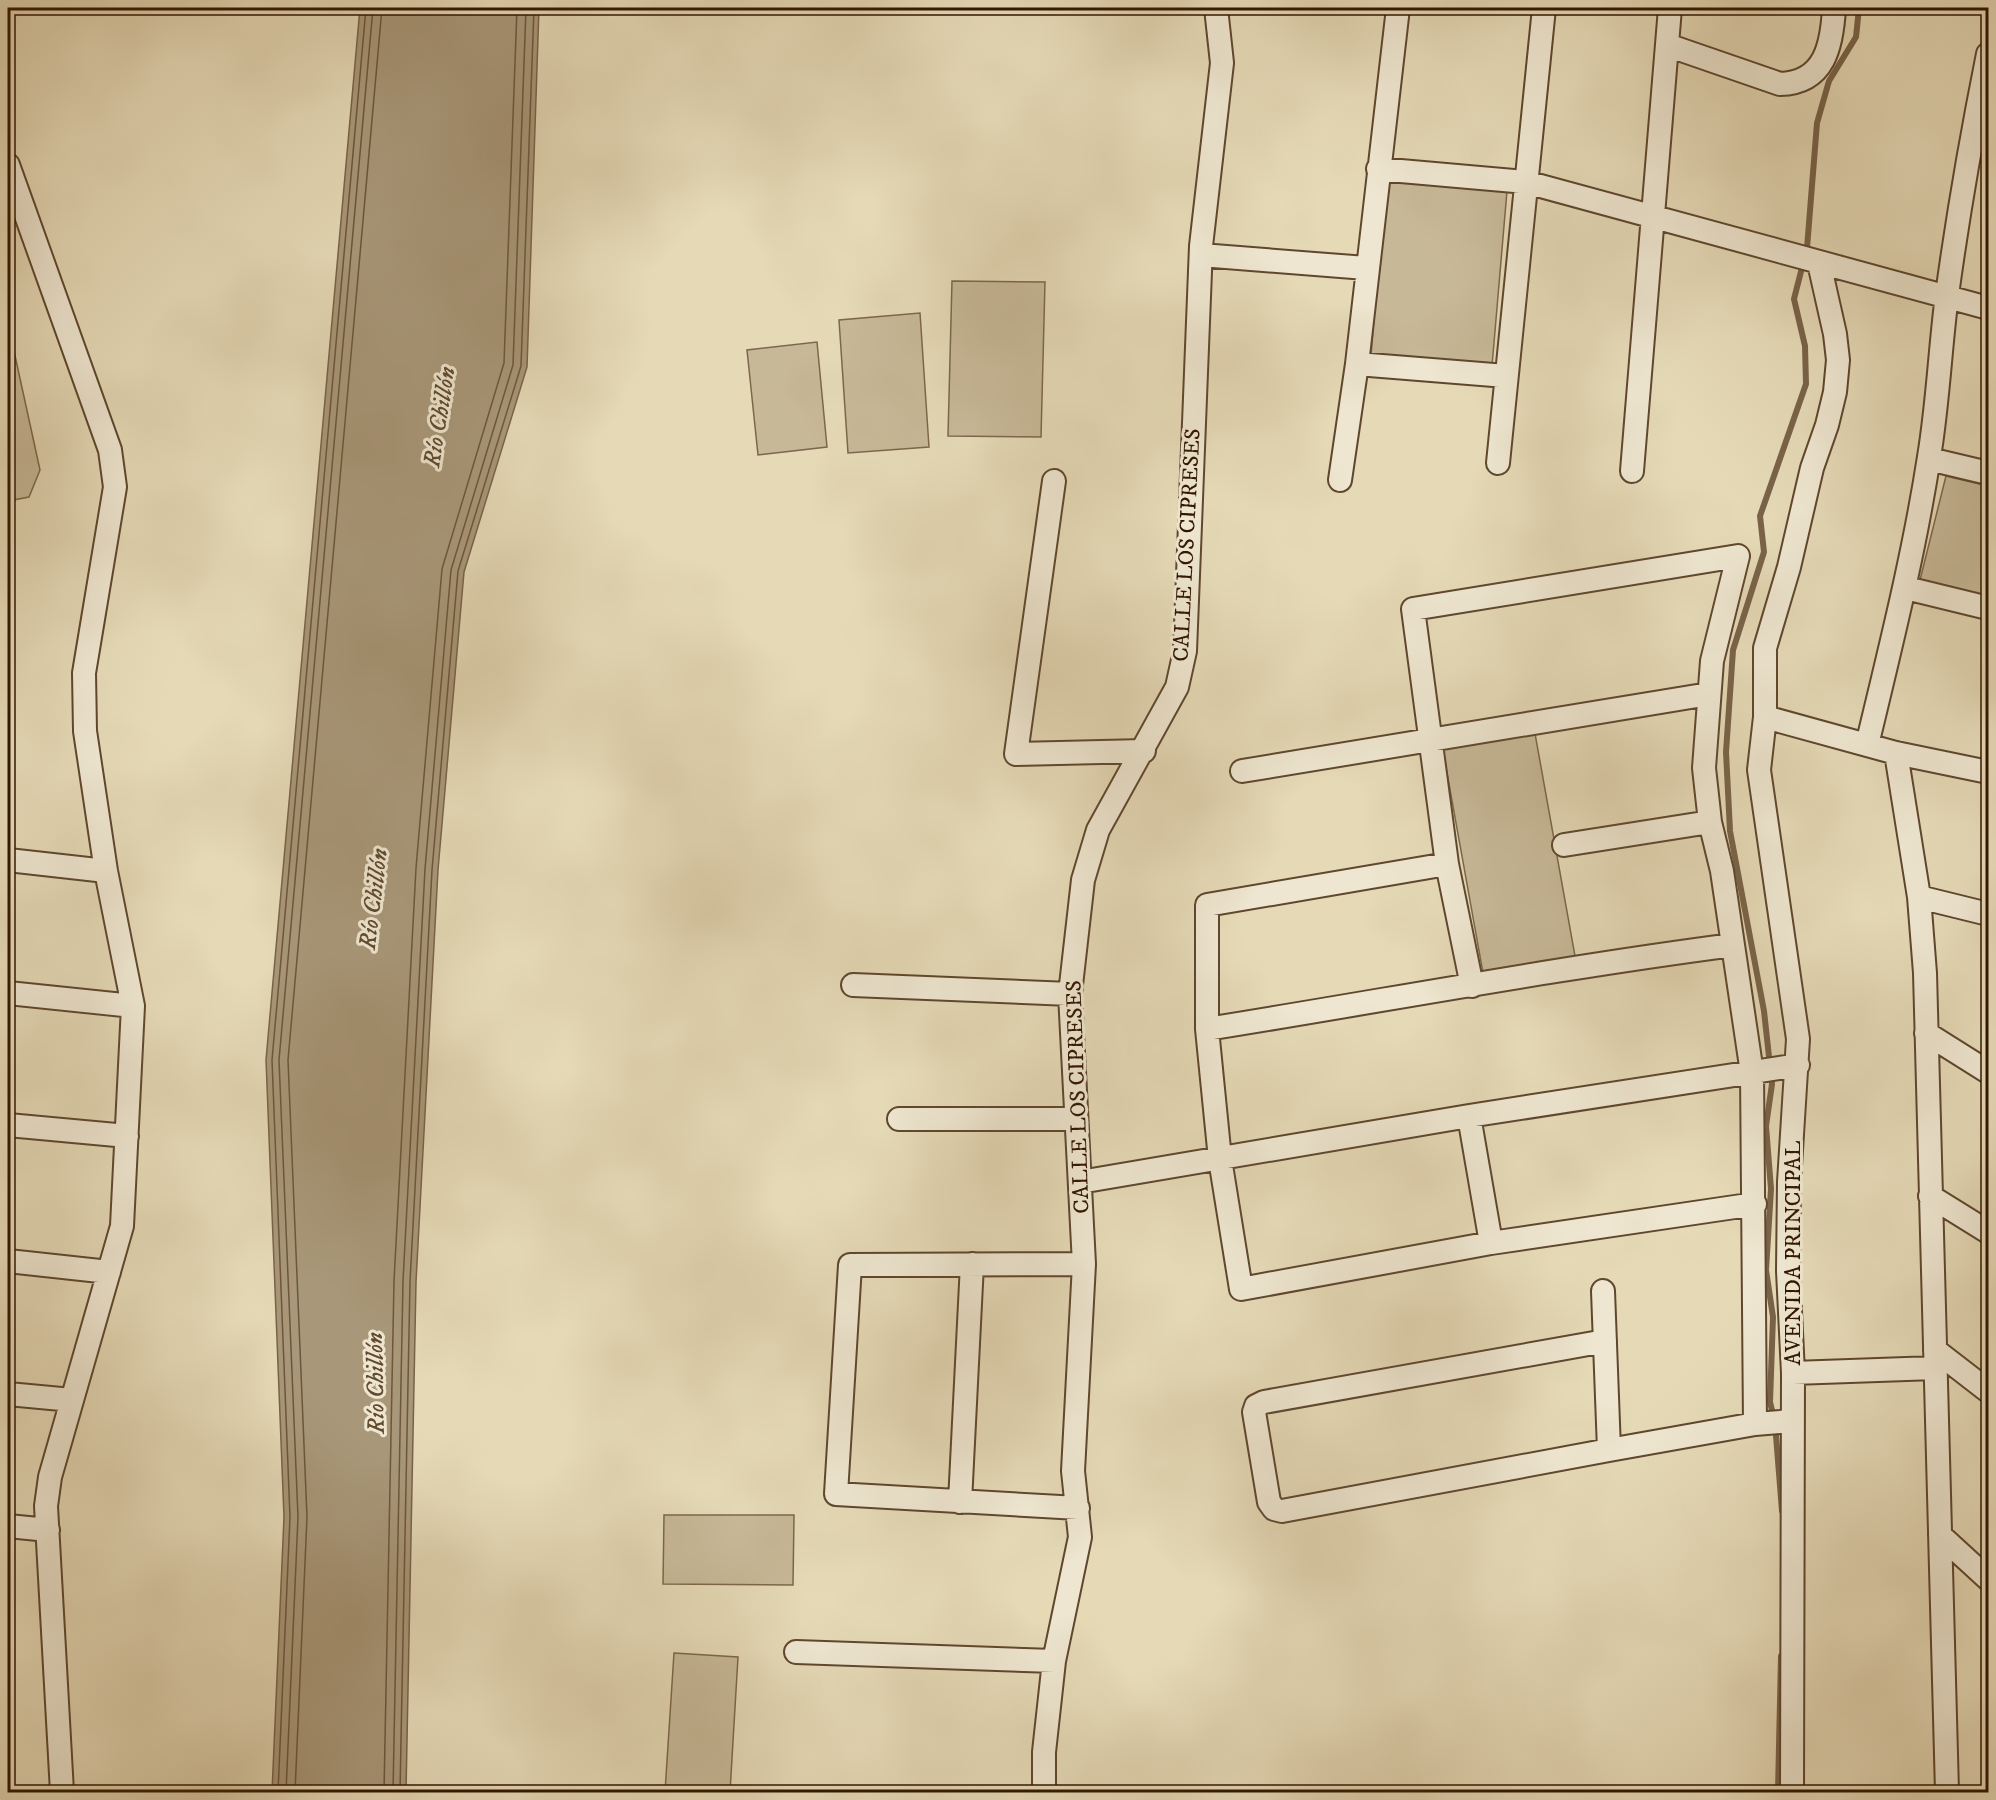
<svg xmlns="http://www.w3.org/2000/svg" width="1996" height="1800" viewBox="0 0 1996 1800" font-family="'IM FELL DW Pica',serif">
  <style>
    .green { fill: #c7b897; stroke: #7c674c; stroke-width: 1.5 }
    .water { fill: #a89778; stroke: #796348; stroke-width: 1.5 }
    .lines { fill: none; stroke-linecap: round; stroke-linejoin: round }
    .shore { stroke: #6d563c; stroke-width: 1.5 }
    .stream { stroke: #796348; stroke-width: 6 }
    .street-casing { stroke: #5f472e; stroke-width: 26 }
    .street { stroke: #eee6d0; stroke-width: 22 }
    .labels { text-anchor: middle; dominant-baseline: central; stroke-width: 6; stroke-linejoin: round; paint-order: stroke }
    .street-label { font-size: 22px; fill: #321600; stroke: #eee6d0 }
    .water-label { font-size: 24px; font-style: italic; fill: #614a30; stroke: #eee6d0 }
  </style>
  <rect width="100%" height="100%" fill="#e5d9b6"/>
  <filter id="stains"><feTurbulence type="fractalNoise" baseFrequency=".00333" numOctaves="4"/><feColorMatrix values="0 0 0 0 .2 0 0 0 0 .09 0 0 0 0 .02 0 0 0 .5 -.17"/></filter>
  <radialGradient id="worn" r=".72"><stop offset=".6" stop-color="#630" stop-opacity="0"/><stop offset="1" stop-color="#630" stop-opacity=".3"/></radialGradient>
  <path class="green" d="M1385 181 1507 191 1492 366 1371 356Z
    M952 281 1045 282 1041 437 948 436Z
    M920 313 929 447 848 453 839 320Z
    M817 342 827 447 758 455 747 350Z
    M14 351 40 470 29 497 8 501V352Z
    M1946 476 1988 486V601L1919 584Z
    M1534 728 1575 956 1483 973 1442 745Z
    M664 1515H794L793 1585 663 1584Z
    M674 1653 738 1657 730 1792H665Z"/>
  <path class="water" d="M360 8H539L527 367 464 572 438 870 416 1282 406 1792H272L284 1517 266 1060Z"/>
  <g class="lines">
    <path class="shore" d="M278 1792 290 1517 272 1060 366 8
      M286 1792 298 1517 279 1060 373 8
      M295 1792 307 1517 288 1060 382 8
      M384 1792 394 1281 416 868 442 569 504 363 517 8
      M393 1792 403 1281 425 869 451 570 513 365 526 8
      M400 1792 410 1282 432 870 458 571 521 366 534 8"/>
    <path class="stream" d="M1782 1511 1775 1423 1770 1402 1773 1317 1766 1270 1771 1189 1766 1126 1772 1084 1764 1011 1730 831 1726 752 1733 650 1764 552 1760 516 1806 384 1805 346 1794 299 1807 248 1817 123 1829 81 1856 37 1859 8
      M1778 1792 1781 1656"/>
    <defs>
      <path id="street" d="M1667 45 1780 84C1825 83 1832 45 1834 8
        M8 165 110 450 115 487 84 673 85 731 106 871 133 1006 122 1226 50 1477 46 1506 62 1792
        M1378 169 1526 182 1988 308
        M1201 255 1366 268
        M1357 364 1506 376
        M1929 459 1988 473
        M1498 463 1544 8
        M1632 471 1670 8
        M1340 480 1357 364 1398 8
        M1054 481 1016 754 1144 751
        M1906 588 1988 608
        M1765 717 1896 753 1988 772
        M1867 745C1890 649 1914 554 1929 457 1938 403 1940 349 1947 295 1958 214 1972 134 1988 54
        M1896 753 1919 897 1925 973 1947 1792
        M1242 771 1709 694
        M1564 845 1710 822
        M8 860 106 871
        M1447 864 1207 905V1029L1220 1159 1241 1289 1491 1243 1755 1204
        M1919 897 1988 914
        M853 985 1070 994
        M1472 986 1447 864 1413 609 1738 556 1712 661 1704 768 1710 822 1722 871 1752 1073 1755 1424
        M8 993 133 1006
        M1207 1029C1382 1001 1557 968 1733 945
        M1926 1033 1988 1072
        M1469 1116 1491 1243
        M899 1119H1076
        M8 1125 127 1136
        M1080 1182 1469 1116 1798 1065
        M1930 1196 1988 1232
        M8 1261 109 1272
        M1603 1291 1609 1450
        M1605 1341 1264 1402 1256 1406 1254 1412 1269 1502 1274 1509 1282 1511 1609 1450 1755 1424 1792 1421
        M1935 1350 1988 1391
        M1793 1373 1935 1368
        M8 1394 72 1400
        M960 1502 972 1264
        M1078 1508 836 1494 850 1265 1084 1264
        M8 1526 48 1530
        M1940 1535 1988 1579
        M796 1652 1054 1661
        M1044 1792V1752L1054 1661 1080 1537 1073 1471 1084 1264 1070 994 1083 880 1098 830 1177 687 1185 651 1201 246 1222 63 1216 8
        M1792 1792 1793 1373 1788 1271 1789 1182 1798 1039 1759 770 1765 717V648L1789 567 1812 468 1827 425 1835 392 1838 360 1835 334 1819 263"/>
    </defs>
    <use href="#street" class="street-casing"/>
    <use href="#street" class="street"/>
  </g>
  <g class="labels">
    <g class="street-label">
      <text transform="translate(1187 545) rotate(-87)">CALLE LOS CIPRESES</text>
      <text transform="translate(1078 1097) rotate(-92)">CALLE LOS CIPRESES</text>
      <text transform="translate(1793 1253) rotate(-90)">AVENIDA PRINCIPAL</text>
    </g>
    <g class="water-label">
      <text transform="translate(440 417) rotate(-81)">Río Chillón</text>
      <text transform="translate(374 899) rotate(-83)">Río Chillón</text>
      <text transform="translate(376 1383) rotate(-91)">Río Chillón</text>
    </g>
  </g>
  <rect width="1996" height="1800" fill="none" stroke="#e5d9b6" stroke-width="30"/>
  <rect x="9" y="9" width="1978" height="1782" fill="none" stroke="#321600" stroke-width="3"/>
  <rect x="15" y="15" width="1966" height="1770" fill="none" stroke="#321600" stroke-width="1.5"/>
  <rect width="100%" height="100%" filter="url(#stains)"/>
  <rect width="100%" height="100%" fill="url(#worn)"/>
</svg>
